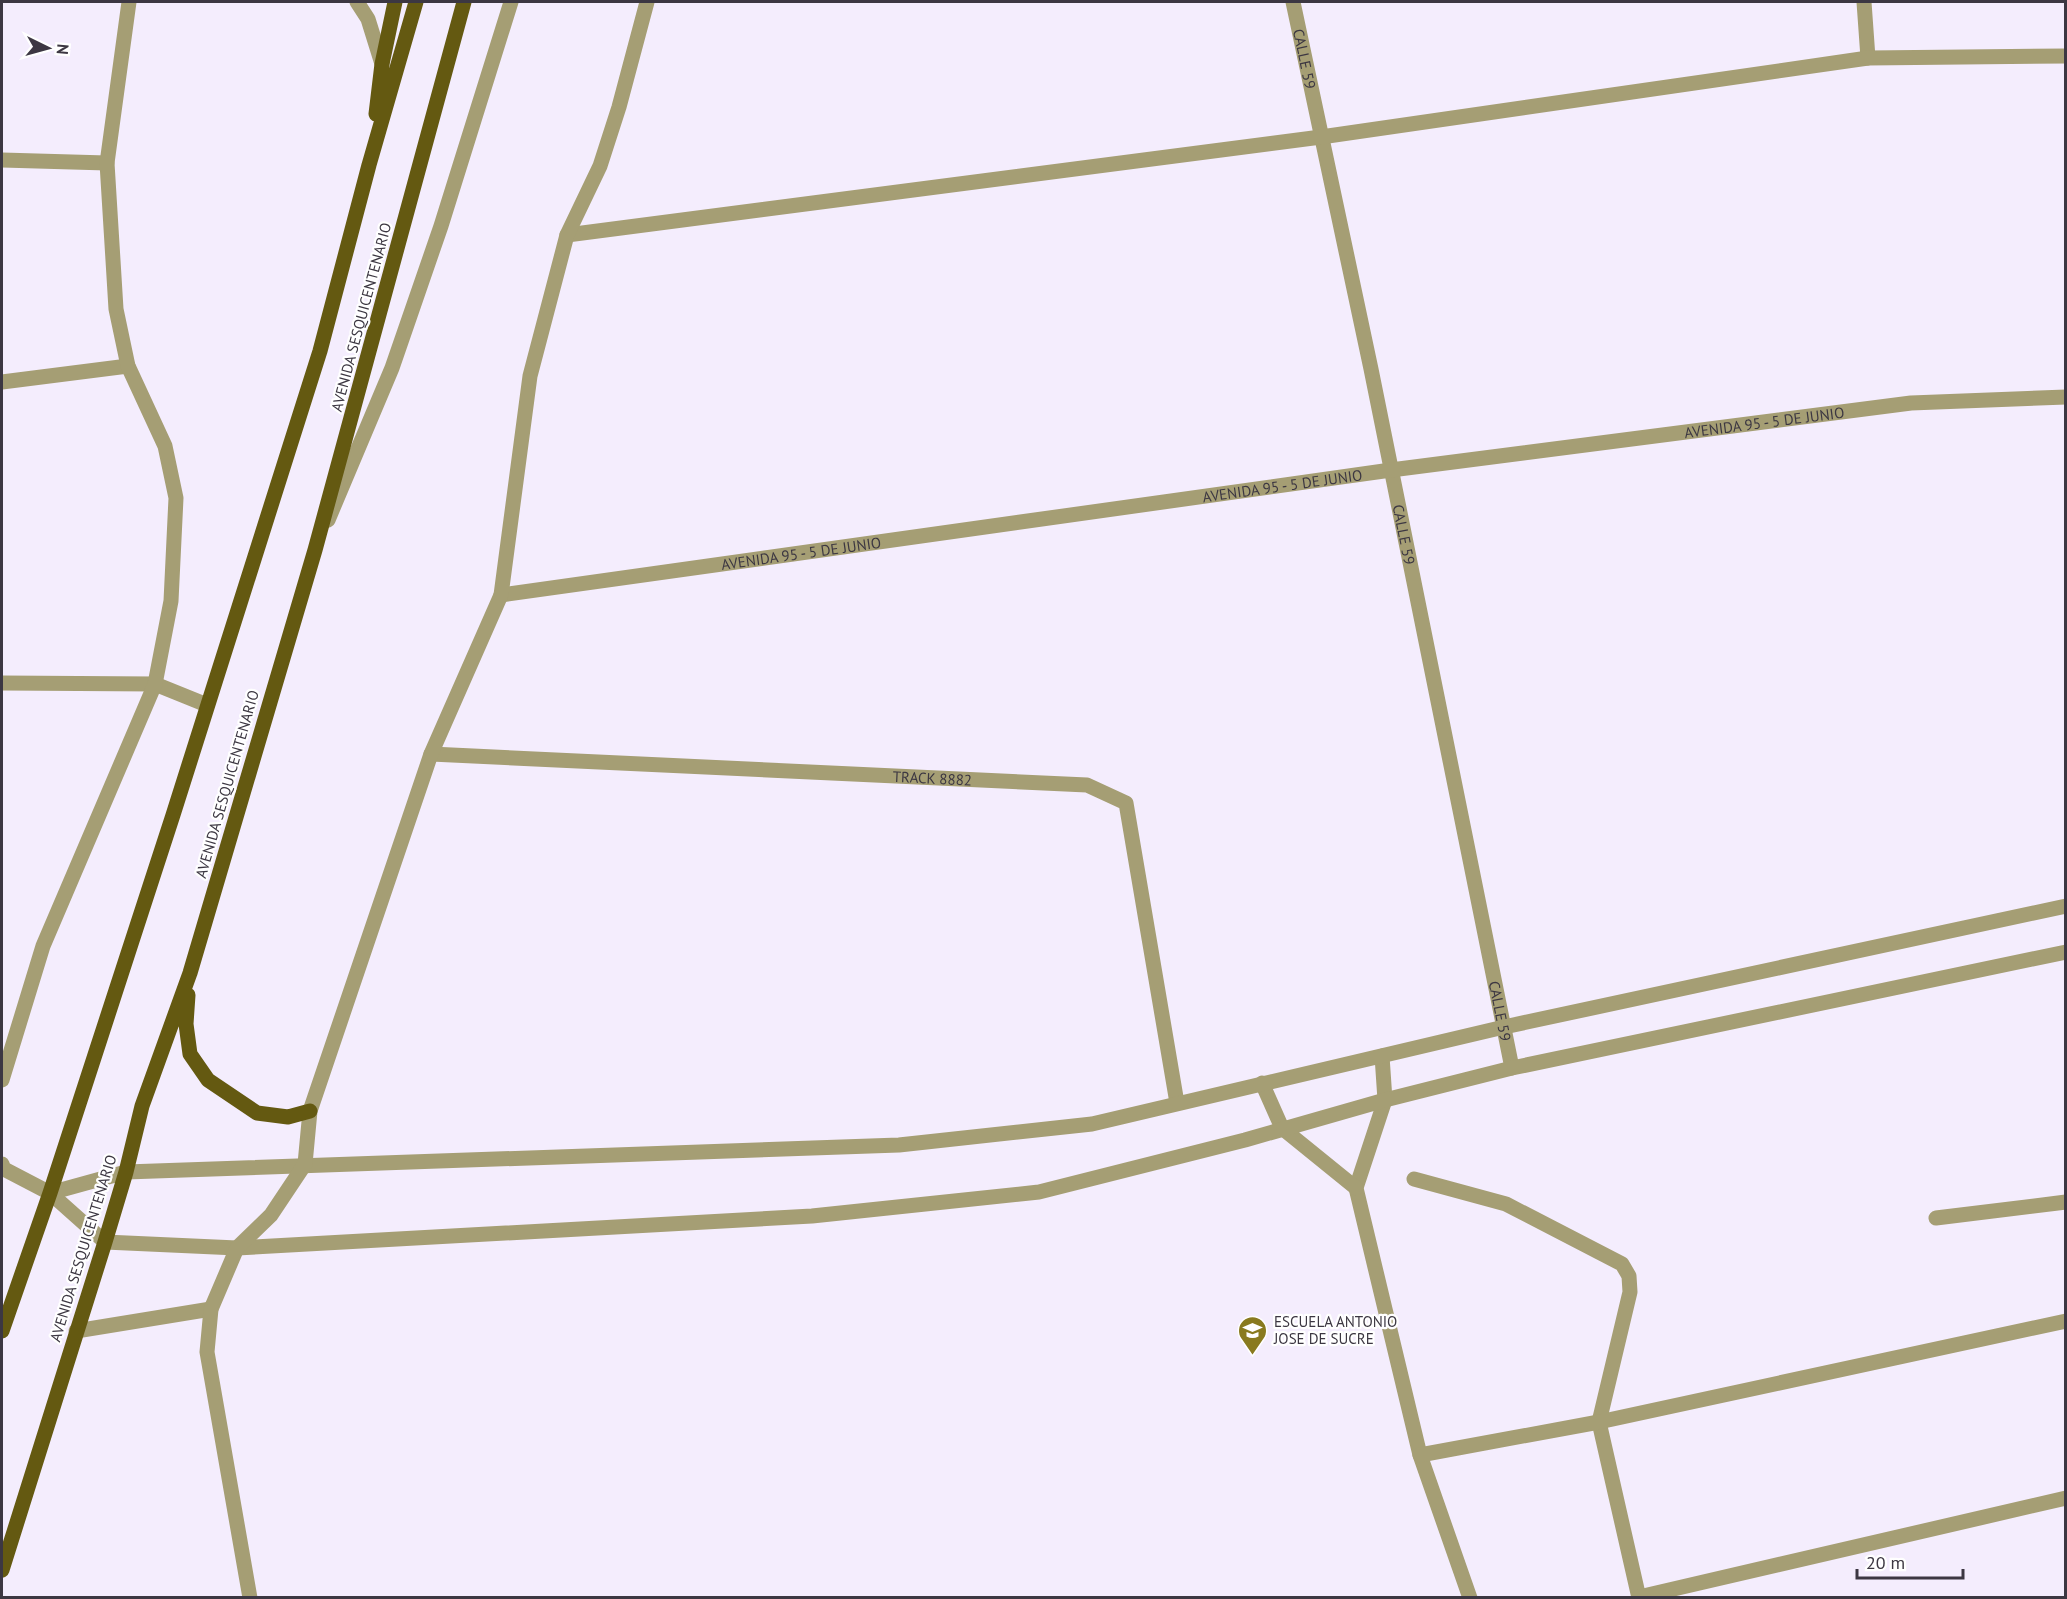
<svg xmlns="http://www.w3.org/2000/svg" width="2067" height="1599" viewBox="0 0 2067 1599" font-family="'PT Sans',sans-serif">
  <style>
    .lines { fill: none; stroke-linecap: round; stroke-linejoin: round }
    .minor { stroke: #a59e74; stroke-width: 15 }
    .major { stroke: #645911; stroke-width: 15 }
    .labels { text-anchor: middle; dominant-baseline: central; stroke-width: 4.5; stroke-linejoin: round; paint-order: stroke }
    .street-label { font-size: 15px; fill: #3c3742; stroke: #fff }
    .poi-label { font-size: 15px; fill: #3c3742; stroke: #fff; text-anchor: start }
  </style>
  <rect width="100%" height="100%" fill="#f4edfd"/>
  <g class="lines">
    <g class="minor">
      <path d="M357 2 368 19 382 64"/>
      <path id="s1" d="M1293 2 1371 369 1512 1068"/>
      <path d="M1864 2 1868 58"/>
      <path d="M2 160 107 163"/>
      <path d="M567 235 1321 137 1868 58 2066 56"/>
      <path d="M2 382 128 366"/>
      <path d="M328 520 392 368 441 226 511 2"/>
      <path id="s2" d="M501 595 1391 470 1911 403 2066 397"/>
      <path d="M2 683 155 684 207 705"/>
      <path id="s3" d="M431 754 1087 785 1126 803 1177 1103"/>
      <path d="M1382 1056 1385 1100 1356 1188 1420 1455 1470 1598"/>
      <path d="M2 1080 43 946 155 684 171 601 176 498 165 446 128 366 116 309 107 163 129 2"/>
      <path d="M1262 1083 1282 1128 1356 1188"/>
      <path d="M2 1164 4 1169 50 1193 105 1242 237 1248 812 1216 1039 1192 1245 1140 1385 1100 1512 1068 2066 952"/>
      <path d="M1414 1179 1506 1204 1622 1264 1629 1276 1630 1292 1599 1422 1639 1598"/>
      <path d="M50 1193 126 1172 899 1145 1092 1124 1504 1027 2066 906"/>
      <path d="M1936 1218 2066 1202"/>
      <path d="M76 1331 211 1309"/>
      <path d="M1420 1455 1599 1422 2066 1321"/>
      <path d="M1639 1597 2066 1498"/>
      <path d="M250 1598 207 1352 211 1309 237 1248 271 1215 305 1164 310 1111 431 754 501 595 530 376 567 235 600 166 619 107 647 2"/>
    </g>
    <path class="major" d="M376 114 382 64 395 2
      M188 995 186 1024 190 1054 208 1080 257 1113 288 1117 310 1111
      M2 1331 50 1193 173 815 320 351 369 165 416 2
      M2 1570 105 1242 126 1172 142 1106 190 973 315 550 464 2"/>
  </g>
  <defs>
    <symbol id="school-pin" viewBox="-11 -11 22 30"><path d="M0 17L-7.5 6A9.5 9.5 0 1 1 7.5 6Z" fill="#897a1f" stroke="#fff"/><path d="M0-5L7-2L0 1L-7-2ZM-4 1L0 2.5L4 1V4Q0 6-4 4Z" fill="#fff"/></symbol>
  </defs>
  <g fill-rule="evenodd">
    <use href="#school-pin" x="1236" y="1314" width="33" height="45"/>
  </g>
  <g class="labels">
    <g class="street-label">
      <text stroke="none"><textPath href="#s1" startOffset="58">CALLE 59</textPath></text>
      <text transform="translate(361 317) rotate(-75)">AVENIDA SESQUICENTENARIO</text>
      <text stroke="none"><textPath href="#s2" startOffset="1275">AVENIDA 95 - 5 DE JUNIO</textPath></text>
      <text stroke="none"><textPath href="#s2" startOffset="789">AVENIDA 95 - 5 DE JUNIO</textPath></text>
      <text stroke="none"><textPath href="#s1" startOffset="544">CALLE 59</textPath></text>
      <text stroke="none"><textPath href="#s2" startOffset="303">AVENIDA 95 - 5 DE JUNIO</textPath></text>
      <text stroke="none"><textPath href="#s3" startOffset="502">TRACK 8882</textPath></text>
      <text transform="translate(227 784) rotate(-74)">AVENIDA SESQUICENTENARIO</text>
      <text stroke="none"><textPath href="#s1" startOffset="1030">CALLE 59</textPath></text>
      <text transform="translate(83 1248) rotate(-73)">AVENIDA SESQUICENTENARIO</text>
    </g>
    <g class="poi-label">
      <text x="1274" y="1321">ESCUELA ANTONIO<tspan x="1274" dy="17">JOSE DE SUCRE</tspan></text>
    </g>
  </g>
  <rect width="2067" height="1599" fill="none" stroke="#3c3742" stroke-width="6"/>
  <g transform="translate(48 48) rotate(95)" stroke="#ffffff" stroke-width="4.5" paint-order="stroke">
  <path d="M0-4.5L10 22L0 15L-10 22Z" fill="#3c3742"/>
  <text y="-9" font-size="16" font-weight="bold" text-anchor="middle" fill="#3c3742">N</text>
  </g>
  <path d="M1857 1569v9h106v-9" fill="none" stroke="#3c3742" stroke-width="3"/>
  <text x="1866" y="1569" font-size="18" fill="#3c3742" stroke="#ffffff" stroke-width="4.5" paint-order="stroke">20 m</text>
</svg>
